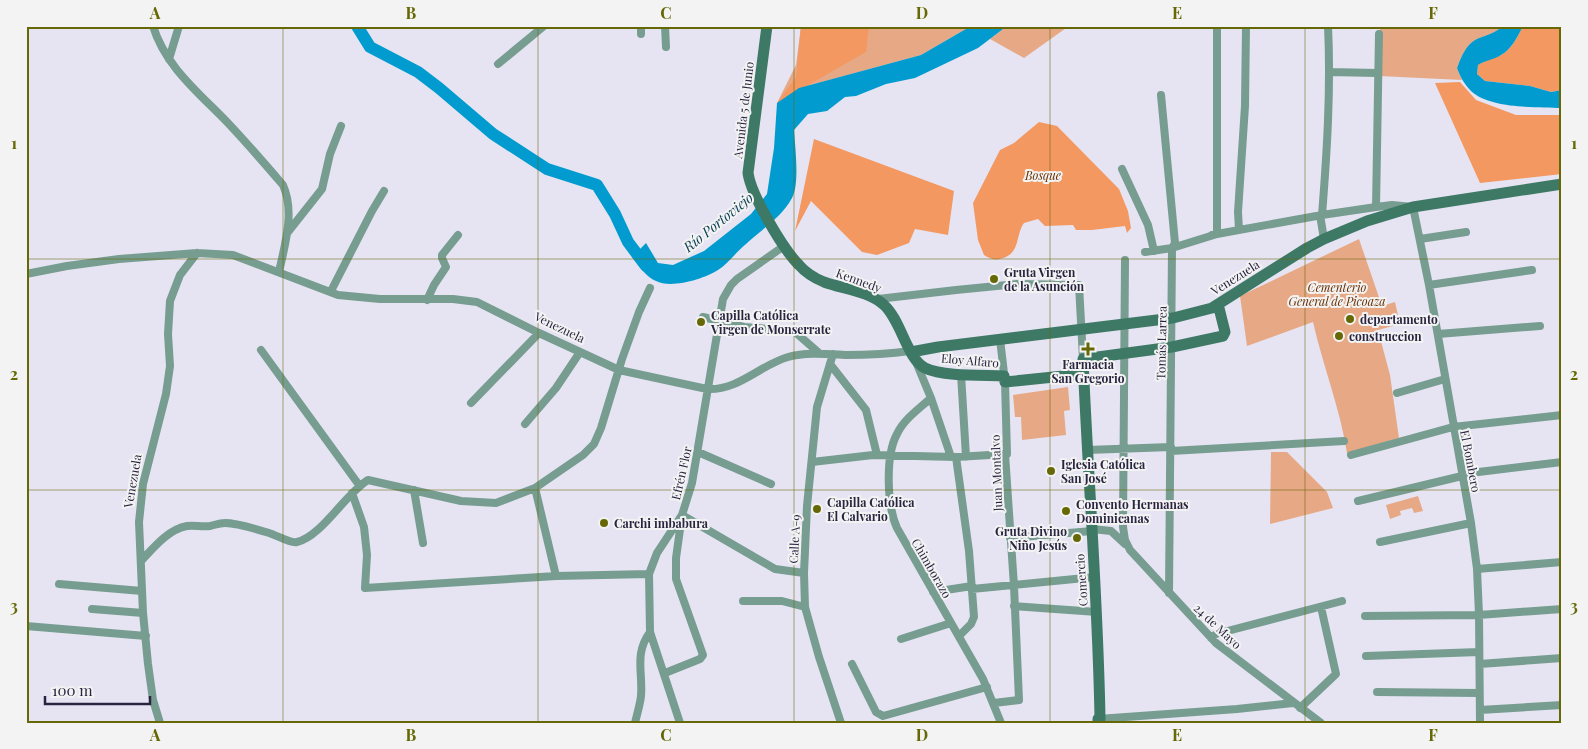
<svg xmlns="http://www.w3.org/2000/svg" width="1588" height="749" viewBox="0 0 1588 749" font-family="'Playfair Display',serif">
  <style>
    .green { fill: #e7a985 }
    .forest { fill: #f39861 }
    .water { fill: #019bcf }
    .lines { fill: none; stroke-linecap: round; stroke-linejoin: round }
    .river { stroke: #019bcf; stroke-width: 12 }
    .street { stroke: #779d90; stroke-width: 8 }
    .secondary { stroke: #3e7966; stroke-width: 11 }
    .grid { fill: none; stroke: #666805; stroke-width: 1; stroke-opacity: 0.55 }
    .poi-dot { fill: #666805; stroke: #f3f3f3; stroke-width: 2 }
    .labels { text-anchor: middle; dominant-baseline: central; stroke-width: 4; stroke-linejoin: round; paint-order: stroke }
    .street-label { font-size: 12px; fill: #292440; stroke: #f3f3f3 }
    .park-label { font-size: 12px; font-style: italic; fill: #682f02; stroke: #f3f3f3 }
    .poi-label { font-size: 12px; font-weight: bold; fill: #292440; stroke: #f3f3f3; text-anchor: start }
    .water-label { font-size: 14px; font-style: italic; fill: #0c4156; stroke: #f3f3f3 }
    .neatline { fill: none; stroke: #666805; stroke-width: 2 }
    .grid-label { font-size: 16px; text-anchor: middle; font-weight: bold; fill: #666805 }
  </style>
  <rect width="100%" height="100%" fill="#e6e4f3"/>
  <path class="green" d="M801 26H971L921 55 800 88 777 103 796 65Z
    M1007 26H1069L1024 58 990 39Z
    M1380 26H1503C1492 36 1479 36 1471 43 1464 49 1460 60 1457 68L1462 80 1379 76Z
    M1359 239 1382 306 1395 302 1400 324 1378 330 1390 375 1399 438 1347 453C1340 408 1323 366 1313 322L1247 346 1240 296Z
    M1068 387 1070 410 1064 411 1066 435 1022 440 1021 417H1015L1013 395Z
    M1271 452H1287L1327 492 1333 508 1270 524Z
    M1418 496 1423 511 1414 513 1412 508 1400 511 1401 515 1390 519 1386 505Z"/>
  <path class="forest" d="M801 26H869L866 52 777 103 796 77Z
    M1523 26H1562V90L1551 92 1530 86 1485 81 1477 74 1478 65C1485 60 1493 59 1501 55 1511 50 1518 36 1523 26Z
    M1460 82 1476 100 1516 115H1562V174L1480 183 1435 83Z
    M1039 122 1057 126 1119 189 1128 211 1131 228 1127 233 1125 226 1092 230H1076L1073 225 1045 226 1038 219 1024 223C1016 234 1020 250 1006 257 997 261 992 260 984 255L978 240 973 203 1000 150 1014 143Z
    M814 139 954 191 948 235 915 229 909 243 877 255 862 252 811 201 795 231Z"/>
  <path class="water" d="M971 26H1007L978 48 915 78 886 84 856 96 845 97 827 111 808 114 794 130C795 147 800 183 792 198 781 218 762 229 746 244 736 252 728 264 718 270 704 279 671 289 656 281 646 277 638 265 632 257L646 243 658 263 673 265 704 251 751 214 767 194 774 148 777 103 799 88 921 55Z
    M1503 26H1523C1518 36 1511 50 1501 55 1493 60 1486 60 1478 65L1477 74 1485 81 1530 86 1551 92 1562 90V108C1537 107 1490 109 1471 91 1464 84 1460 76 1457 68 1460 60 1464 49 1471 43 1478 36 1492 36 1503 26Z"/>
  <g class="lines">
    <path class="river" d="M357 26 370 47 418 72 439 88 493 134 547 169 597 185 615 214 628 242 646 266"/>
    <path class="street" d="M153 26C165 66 199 93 227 122 246 142 265 164 283 185 295 212 285 244 279 272
      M665 26 666 47
      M641 34V26
      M169 59 179 26
      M498 64 544 26
      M1329 72 1377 73
      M1161 95 1175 243 1172 248 1169 593
      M1122 169 1148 225 1154 251
      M1376 207 1379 34
      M1239 230 1238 212 1245 106 1246 26
      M288 232 322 189 330 154 341 126
      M1212 235 1217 234V26
      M1324 239 1320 215H1322C1327 152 1331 89 1328 26
      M1420 239 1466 232
      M1145 252 1172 248 1217 234 1322 215 1376 207 1392 205 1413 207 1429 285 1471 523 1477 569 1479 615 1480 723
      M1125 260 1123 527 1125 540 1130 550 1216 643 1321 723
      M26 274 67 266 119 259 197 253 233 255 338 295 380 299H453L477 302 539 333 619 370 707 389C738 391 760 365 788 357 806 352 826 354 845 355 867 355 889 354 910 351
      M1429 285 1532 270
      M331 291 372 211 384 191
      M878 299 956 290 1017 284 1079 285 1083 359
      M427 300 434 285 446 267 442 258V255L458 235
      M703 317 744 327 794 331 819 353
      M1438 334 1540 326
      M261 350 359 485
      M833 354 817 407 807 506 804 573 805 607 819 657 841 723
      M916 362 931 398 951 457
      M830 364 866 410 877 455
      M961 374 966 457
      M1397 393 1445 379
      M931 398C919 409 904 419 897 434 885 456 887 506 897 528L983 679 1001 723
      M471 403 539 333
      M525 424 556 388 580 352
      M1087 450 1171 447
      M1171 451 1344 441
      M698 452 771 484
      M1351 455 1453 427 1562 415
      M956 457 969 551 974 617 971 624 959 636
      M812 462 873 455 956 457 1007 454
      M535 488 556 576
      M414 490 423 543
      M352 493 364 527 367 555 365 588 556 576 649 574
      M1358 501 1462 476V474L1562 462
      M1092 529 1111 531 1125 544
      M1010 538 1092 531
      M1380 542 1471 523
      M142 560C154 547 169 529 187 526 194 525 202 527 210 526 215 525 219 523 225 523 237 523 256 529 269 533 276 535 292 544 297 542 321 537 346 493 368 480L461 501 496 503 535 488 583 455 594 444 601 428 622 359 639 312 650 288
      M1477 569 1562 562
      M59 584 142 591
      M972 589 1095 577
      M933 592 972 586
      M743 601H782L805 607
      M1014 606 1097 612
      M92 609 143 613
      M1365 616 1479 615 1562 609
      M26 626 146 636
      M1211 638 1216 634 1342 601
      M901 639 951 623
      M1366 656 1479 652
      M852 664 876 712 883 716 987 687
      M1480 664 1562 658
      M665 673 700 659 703 655 676 579V558L682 515 775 569 804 573
      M1377 692 1479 693
      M994 703 1019 700 1014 586 1005 454H1007L1005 382 1000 339
      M1300 708 1336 674 1321 607
      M1480 710 1562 705
      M1098 719 1237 709 1293 703
      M160 723 153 700 148 664 143 613 139 522 143 484 166 394 170 366 168 334 170 301 180 275 197 253
      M635 723C637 714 640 705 641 696 643 672 634 654 650 632
      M680 723 650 632 649 574 657 553 682 515 692 483 723 299 731 285 737 279 784 246"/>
    <path class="secondary" d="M767 26 748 173C751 195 783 249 799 265 806 273 814 278 824 282 843 289 869 291 884 305 901 320 907 359 925 368 944 377 983 375 1004 376L1005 382 1083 374
      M911 352 938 347 1173 318 1212 308 1307 248 1324 239 1367 221 1413 207 1562 184
      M1098 723V719H1100C1098 599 1088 479 1083 359L1172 347 1223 336 1225 332 1218 304"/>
  </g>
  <path class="grid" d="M283 26V723M538 26V723M794 26V723M1050 26V723M1305 26V723M26 259H1562M26 490H1562"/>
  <g class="poi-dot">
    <circle cx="994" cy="279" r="5"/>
    <circle cx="1350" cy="319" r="5"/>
    <circle cx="701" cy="322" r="5"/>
    <circle cx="1339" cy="336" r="5"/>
    <path d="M1085.5 341.5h5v5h5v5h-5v5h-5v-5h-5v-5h5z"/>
    <circle cx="1051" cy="471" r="5"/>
    <circle cx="817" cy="509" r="5"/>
    <circle cx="1066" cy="511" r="5"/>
    <circle cx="604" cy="523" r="5"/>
    <circle cx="1077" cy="538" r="5"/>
  </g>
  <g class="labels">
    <g class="street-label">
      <text transform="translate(743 110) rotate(-83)">Avenida 5 de Junio</text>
      <text transform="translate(1235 277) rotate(-32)">Venezuela</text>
      <text transform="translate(859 280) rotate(20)">Kennedy</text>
      <text transform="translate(560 327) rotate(26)">Venezuela</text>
      <text transform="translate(1161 343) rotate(-89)">Tomás Larrea</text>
      <text transform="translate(970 360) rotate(5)">Eloy Alfaro</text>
      <text transform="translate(1471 461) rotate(79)">El Bombero</text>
      <text transform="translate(681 473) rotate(-77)">Efrén Flor</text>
      <text transform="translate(996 473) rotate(-92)">Juan Montalvo</text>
      <text transform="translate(132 481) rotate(-80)">Venezuela</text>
      <text transform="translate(794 539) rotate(-87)">Calle A-9</text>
      <text transform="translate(932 568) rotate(60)">Chimborazo</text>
      <text transform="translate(1081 580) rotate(-94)">Comercio</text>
      <text transform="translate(1218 626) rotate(43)">24 de Mayo</text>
    </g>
    <g class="park-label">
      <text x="1043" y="175">Bosque</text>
      <text x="1337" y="287">Cementerio<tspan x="1337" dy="14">General de Picoaza</tspan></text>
    </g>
    <g class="poi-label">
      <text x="1004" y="272">Gruta Virgen<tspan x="1004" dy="14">de la Asunción</tspan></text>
      <text x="711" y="315">Capilla Católica<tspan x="711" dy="14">Virgen de Monserrate</tspan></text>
      <text x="1360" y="319">departamento</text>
      <text x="1349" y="336">construccion</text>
      <text x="1088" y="364" text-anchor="middle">Farmacia<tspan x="1088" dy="14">San Gregorio</tspan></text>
      <text x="1061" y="464">Iglesia Católica<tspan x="1061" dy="14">San José</tspan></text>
      <text x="827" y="502">Capilla Católica<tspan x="827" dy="14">El Calvario</tspan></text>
      <text x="1076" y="504">Convento Hermanas<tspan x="1076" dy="14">Dominicanas</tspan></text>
      <text x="614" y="523">Carchi imbabura</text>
      <text x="1067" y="531" text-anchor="end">Gruta Divino<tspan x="1067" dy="14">Niño Jesús</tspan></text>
    </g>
    <g class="water-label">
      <text transform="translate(718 222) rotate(-39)">Río Portoviejo</text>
    </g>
  </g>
  <rect width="1588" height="749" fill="none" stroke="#f3f3f3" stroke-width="55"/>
  <path d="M45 696v8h105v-8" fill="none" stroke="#292440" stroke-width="2.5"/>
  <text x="52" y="696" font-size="15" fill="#292440" stroke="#f3f3f3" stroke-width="4" paint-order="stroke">100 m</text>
  <rect x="28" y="28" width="1532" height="694" class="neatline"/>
  <g class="grid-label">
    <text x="155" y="19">A</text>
    <text x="411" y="19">B</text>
    <text x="666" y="19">C</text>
    <text x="922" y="19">D</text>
    <text x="1177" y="19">E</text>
    <text x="1433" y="19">F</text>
    <text x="14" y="149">1</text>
    <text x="1574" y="149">1</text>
    <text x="14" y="380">2</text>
    <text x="1574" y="380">2</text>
    <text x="14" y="612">3</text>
    <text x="1574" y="612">3</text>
    <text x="155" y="741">A</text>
    <text x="411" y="741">B</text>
    <text x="666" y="741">C</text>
    <text x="922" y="741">D</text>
    <text x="1177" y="741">E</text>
    <text x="1433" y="741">F</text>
  </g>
</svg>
